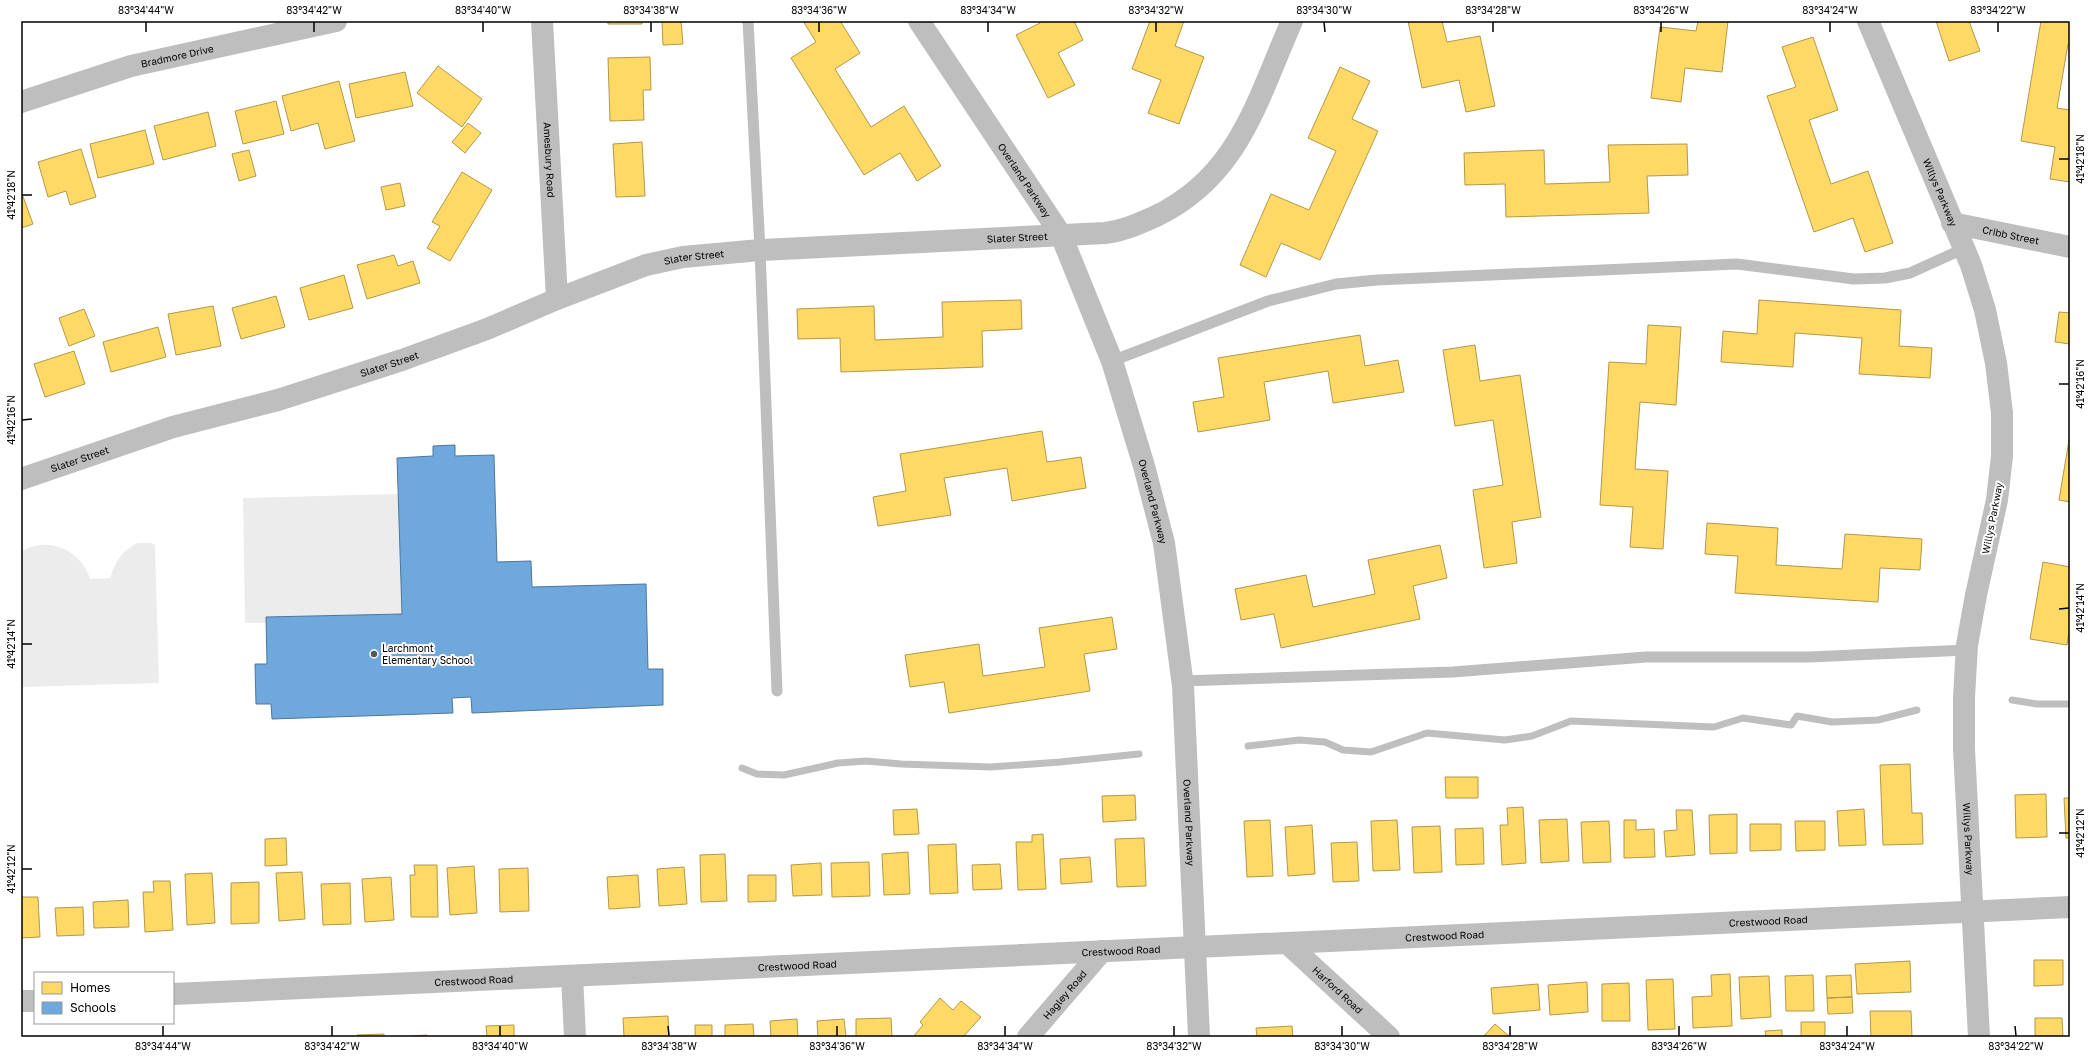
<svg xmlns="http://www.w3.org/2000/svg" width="2091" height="1058" viewBox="0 0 2091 1058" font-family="'Golos Text',sans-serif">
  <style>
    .green { fill: #ececec }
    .homes { fill: #ffd966; stroke: #b29847 }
    .schools { fill: #6fa8dc; stroke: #4e769a }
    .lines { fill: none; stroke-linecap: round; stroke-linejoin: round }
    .stream { stroke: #bfbfbf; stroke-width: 7 }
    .lane { stroke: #bebebe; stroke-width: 11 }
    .street { stroke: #bebebe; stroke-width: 22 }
    .ticks { fill: none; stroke: #000; stroke-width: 1.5 }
    .poi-dot { fill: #595959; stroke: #fff; stroke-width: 1.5 }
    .labels { text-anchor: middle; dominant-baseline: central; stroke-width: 4; stroke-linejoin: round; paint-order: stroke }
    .street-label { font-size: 10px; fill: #000; stroke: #fff }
    .poi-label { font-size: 10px; fill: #000; stroke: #fff; text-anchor: start }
    .neatline { fill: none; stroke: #000; stroke-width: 1.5 }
    .ticks-label { font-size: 10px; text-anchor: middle; fill: #000 }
  </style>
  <rect width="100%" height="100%" fill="#fff"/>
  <path class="green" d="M398 494 402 614 266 617V623H245L243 498Z
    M138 543H150L155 545 159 683 21 687V552C48 535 81 550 90 579L110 578C116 561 121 551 138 543Z"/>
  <path class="homes" d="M608 21H642V24H608Z
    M662 21H681L683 44 663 45Z
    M803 21H840L860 53 835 69 871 127 904 106 941 166 917 181 900 153 864 175 791 58 816 42Z
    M1039 21H1074L1083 40 1058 53 1075 85 1048 98 1016 35 1040 23Z
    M1150 21H1184L1175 46 1204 57 1179 124 1148 113 1161 80 1132 69Z
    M1408 21H1442L1447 42 1480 36 1495 106 1466 112 1459 80 1422 88Z
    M1698 21H1728L1722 72 1685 68 1681 102 1651 98 1660 27 1696 31Z
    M1936 21H1969L1980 51 1949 61Z
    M2041 21H2070V44H2068L2057 108 2070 110V182L2050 179 2055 147 2021 141Z
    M1813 37 1838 110 1809 120 1831 184 1868 171 1893 243 1865 252 1853 218 1814 232 1767 96 1796 87 1782 47Z
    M650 57 651 90H643L644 120 610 121 608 58Z
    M438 66 482 99 462 127 417 93Z
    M1340 67 1370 81 1352 119 1378 131 1320 260 1281 243 1266 277 1240 265 1271 194 1309 210 1336 151 1308 138Z
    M405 72 413 106 356 118 349 84Z
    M339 81 355 141 325 149 318 123 291 131 282 96Z
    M276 101 284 134 243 144 235 111Z
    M208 112 216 146 163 160 154 126Z
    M468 123 481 133 465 153 452 142Z
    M145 130 154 164 98 178 90 144Z
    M642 142 645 196 616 197 613 144Z
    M1687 144 1688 175 1647 176 1649 213 1506 217 1505 184 1465 185 1464 153 1544 150 1545 184 1610 182 1608 145Z
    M81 149 96 197 70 205 66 191 48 197 38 162Z
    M249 150 256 176 239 181 232 154Z
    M462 172 492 190 450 261 427 248 440 226 432 222Z
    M400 183 405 206 386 210 381 187Z
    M21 191 33 224 21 228Z
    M394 255 398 266 413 261 420 283 367 299 357 265Z
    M344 275 353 308 309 320 300 288Z
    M276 296 285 327 241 339 232 308Z
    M1021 300 1022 329 982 331 983 367 841 372 840 338 798 339 797 309 874 306 875 340 943 337 942 302Z
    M1759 300 1901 310 1899 346 1932 348 1930 378 1859 374 1862 338 1795 333 1793 367 1721 362 1723 331 1757 334Z
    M213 306 221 346 176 355 168 314Z
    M84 309 95 336 69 346 59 318Z
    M2059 312 2070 313V344L2055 342Z
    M1648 325 1681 327 1676 405 1640 402 1635 469 1668 471 1663 549 1630 547 1633 507 1600 505 1609 362 1646 364Z
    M158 327 166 357 111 372 103 342Z
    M1360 335 1365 366 1398 360 1404 392 1333 403 1328 371 1264 382 1270 420 1198 432 1193 402 1224 397 1218 358Z
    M1475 345 1480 381 1520 375 1541 517 1512 522 1517 563 1484 568 1473 490 1503 485 1493 420 1455 426 1443 350Z
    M74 351 85 384 45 397 34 364Z
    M1042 431 1047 462 1081 457 1086 488 1012 501 1007 468 944 478 951 515 878 526 873 497 906 491 900 454Z
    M2070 434V502L2059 500Z
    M1707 523 1778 528 1776 565 1842 569 1845 534 1922 539 1920 570 1880 568 1878 602 1735 593 1738 556 1705 554Z
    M1440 545 1447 578 1413 586 1420 619 1281 648 1274 614 1241 620 1235 589 1306 575 1313 607 1375 594 1368 560Z
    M2043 562 2070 567V626L2067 645 2030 639Z
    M1112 617 1117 649 1084 654 1090 691 949 713 944 682 910 687 905 655 979 644 983 676 1045 667 1039 628Z
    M1910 764 1912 813H1922L1923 844 1883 845 1880 765Z
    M1445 777H1478V798H1446Z
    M2046 794 2047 837 2016 838 2015 795Z
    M1135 795 1136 820 1103 822 1102 796Z
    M2064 798H2070V838H2066Z
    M1523 807 1526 863 1502 865 1500 825H1508L1507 808Z
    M917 809 919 834 894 835 893 810Z
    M1864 809 1866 845 1839 846 1837 811Z
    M1676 810H1692L1695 855 1666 857 1664 831 1677 830Z
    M1737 814V853L1710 854 1709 815Z
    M1567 819 1569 861 1541 863 1539 820Z
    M1270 820 1273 876 1247 877 1244 821Z
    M1397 820 1400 870 1373 871 1371 821Z
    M1624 820H1636V830L1654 829 1655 857 1624 858Z
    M1609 821 1611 862 1583 863 1581 822Z
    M1795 821H1825V850L1796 851Z
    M1750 824H1781V850L1750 851Z
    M1312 825 1315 874 1288 876 1285 827Z
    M1440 826 1442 872 1414 873 1412 827Z
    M1483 828 1484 864 1456 865 1455 829Z
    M1043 834 1046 889 1018 890 1016 842H1032V835Z
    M286 838 287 865 265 866V839Z
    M1144 838 1146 886 1117 887 1115 839Z
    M1357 842 1359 881 1333 882 1331 843Z
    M956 844 958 893 930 894 928 845Z
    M908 852 910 894 884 895 882 854Z
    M725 854 727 901 701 902 700 855Z
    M1090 857 1092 882 1061 884 1060 859Z
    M869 862 870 896 832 897 831 863Z
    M821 863 822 895 793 896 791 865Z
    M1000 864 1002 889 973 890 972 865Z
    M414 865H437L438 917H411L410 875H415Z
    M474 866 477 913 450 915 447 868Z
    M684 867 687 904 659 906 657 869Z
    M528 868 529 911 500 912 499 869Z
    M302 872 305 919 279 921 276 873Z
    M212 873 215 923 187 925 185 874Z
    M638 875 640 907 609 909 607 877Z
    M748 875H776V901L748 902Z
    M391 877 394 920 365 922 362 879Z
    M153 881H170L173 930 145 932 143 892H154Z
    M259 882V923L231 924V883Z
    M350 883 351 924 323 925 321 884Z
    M21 897H38L40 937 21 938Z
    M128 900 129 927 94 928 93 902Z
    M83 907 84 935 57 936 55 908Z
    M2034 960H2063V985L2034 986Z
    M1910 961 1911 992 1857 994 1855 964Z
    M1730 974 1732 1026 1693 1028 1692 997 1712 996 1711 975Z
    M1813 975 1814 1011H1786L1785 976Z
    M1851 975 1852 997 1827 998 1826 976Z
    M1769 976 1771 1017 1741 1019 1739 977Z
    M1673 979 1675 1029 1648 1030 1646 980Z
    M1587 982 1588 1012 1550 1015 1548 985Z
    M1629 983 1630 1021H1602V984Z
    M1538 984 1540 1010 1493 1014 1491 988Z
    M1852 997 1853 1013 1828 1014 1827 998Z
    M940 998 953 1010 961 1001 981 1017 963 1037H913L923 1025 920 1022Z
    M1870 1011H1911L1912 1037H1871Z
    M668 1016 669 1037H624L623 1018Z
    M891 1018 892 1037H856V1019Z
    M2035 1018H2062L2063 1036H2035Z
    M797 1019 798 1037H771L770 1021Z
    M844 1019 846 1037H818L817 1021Z
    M1801 1022H1825V1037H1801Z
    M753 1024 754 1037H725V1025Z
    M1495 1024 1510 1037H1483Z
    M514 1025V1037H487L486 1026Z
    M695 1025H712V1037H695Z
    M1292 1026 1293 1037H1257L1256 1028Z
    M1782 1030V1037H1766L1765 1031Z
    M384 1034V1037H357V1035Z
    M427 1035V1037H397Z"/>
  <path class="schools" d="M455 445V456L494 455 497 562 531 561 532 587 646 584 648 669H663V705L472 713 471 697 452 698 453 713 272 719 271 704H256L255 664H267L266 617 402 614 397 458 433 456V446Z"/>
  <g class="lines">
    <path class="stream" d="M2012 700 2037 704H2070
      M1248 746 1299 740 1325 742 1343 750 1371 752 1427 733 1505 740 1532 736 1571 721 1714 727 1743 718 1791 725 1797 716 1832 722 1878 720 1917 710
      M742 768 757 774 784 775 838 763 866 761 901 764 991 767 1060 762 1139 754"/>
    <path class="lane" d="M748 21 760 250 777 691
      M1112 361 1268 301 1336 284 1377 280 1737 264 1854 279 1885 278 1910 273 1963 249
      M1182 681 1453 672 1646 657H1809L1967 650"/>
    <g class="street">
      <path id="s1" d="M542 21 557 299"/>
      <path id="s2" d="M919 21 1061 235 1112 361 1144 466 1164 543 1183 686 1199 1037"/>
      <path id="s3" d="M1868 21 1971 265 1985 310 1996 363 2002 413V456L1997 500 1976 595 1967 645 1964 697V749L1979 1037"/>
      <path id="s4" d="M21 102 131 66 336 21"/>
      <path id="s5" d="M1952 223 2070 247"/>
      <path id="s6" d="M21 479 173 427 278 400 402 360 487 329 557 299 646 265 683 257 760 250 1105 233C1123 231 1138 224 1154 217 1239 177 1257 100 1292 21"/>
      <path id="s7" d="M1287 943 1389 1037"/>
      <path d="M572 976 575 1037"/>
      <path id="s8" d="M173 994 2070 907"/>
      <path d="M21 1001H35"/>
      <path id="s9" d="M1028 1037 1102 951"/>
    </g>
  </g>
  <path class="ticks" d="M146 22V32M314 22V32M483 22V32M651 22V32M819 22V32M988 22V32M1156 22V32M1324 22 1325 32M1493 22V32M1661 22V32M1830 22V32M1998 22V32M2059 159H2069M22 195H32M2059 384H2069M22 420 32 419M2059 609 2069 608M22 644H32M2059 833H2069M22 869H32M163 1026V1036M332 1026V1036M500 1026V1036M668 1026 669 1036M837 1026V1036M1005 1026V1036M1174 1026V1036M1342 1026V1036M1510 1026V1036M1679 1026V1036M1847 1026V1036M2015 1026 2016 1036"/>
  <circle class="poi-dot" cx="374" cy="654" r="4"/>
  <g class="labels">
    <g class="street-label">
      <text stroke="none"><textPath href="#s4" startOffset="163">Bradmore Drive</textPath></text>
      <text stroke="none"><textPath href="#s1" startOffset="139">Amesbury Road</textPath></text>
      <text stroke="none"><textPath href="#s2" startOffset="191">Overland Parkway</textPath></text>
      <text stroke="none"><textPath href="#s3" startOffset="186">Willys Parkway</textPath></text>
      <text stroke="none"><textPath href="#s5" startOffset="60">Cribb Street</textPath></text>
      <text stroke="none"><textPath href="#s6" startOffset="1034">Slater Street</textPath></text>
      <text stroke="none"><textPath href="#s6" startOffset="710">Slater Street</textPath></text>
      <text stroke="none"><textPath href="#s6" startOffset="386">Slater Street</textPath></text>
      <text stroke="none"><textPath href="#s6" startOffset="62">Slater Street</textPath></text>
      <text stroke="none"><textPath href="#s2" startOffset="539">Overland Parkway</textPath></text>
      <text transform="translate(1992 518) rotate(-79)">Willys Parkway</text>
      <text stroke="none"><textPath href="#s2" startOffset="863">Overland Parkway</textPath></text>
      <text stroke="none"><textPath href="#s3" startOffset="846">Willys Parkway</textPath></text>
      <text stroke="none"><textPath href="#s8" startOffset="1597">Crestwood Road</textPath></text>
      <text stroke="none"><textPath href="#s8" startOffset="1273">Crestwood Road</textPath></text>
      <text stroke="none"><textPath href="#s8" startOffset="949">Crestwood Road</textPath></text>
      <text stroke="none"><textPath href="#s8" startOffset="625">Crestwood Road</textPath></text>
      <text stroke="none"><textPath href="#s8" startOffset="301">Crestwood Road</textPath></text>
      <text stroke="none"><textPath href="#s7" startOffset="69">Harford Road</textPath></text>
      <text stroke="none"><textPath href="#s9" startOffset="56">Hagley Road</textPath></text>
    </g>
    <g class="poi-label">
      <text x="382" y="648">Larchmont<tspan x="382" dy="12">Elementary School</tspan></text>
    </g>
  </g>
  <rect width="2091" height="1058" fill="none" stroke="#ffffff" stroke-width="44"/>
  <rect x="34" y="972" width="140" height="52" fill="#ffffff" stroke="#999999"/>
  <rect x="42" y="982" width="20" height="12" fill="#ffd966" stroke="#999999"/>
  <text x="70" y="992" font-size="12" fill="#000000">Homes</text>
  <rect x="42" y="1002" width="20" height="12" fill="#6fa8dc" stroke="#999999"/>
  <text x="70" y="1012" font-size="12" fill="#000000">Schools</text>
  <rect x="22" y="22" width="2047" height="1014" class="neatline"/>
  <g class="ticks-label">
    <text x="146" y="14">83°34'44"W</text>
    <text x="314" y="14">83°34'42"W</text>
    <text x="483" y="14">83°34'40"W</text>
    <text x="651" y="14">83°34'38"W</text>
    <text x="819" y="14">83°34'36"W</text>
    <text x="988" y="14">83°34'34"W</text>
    <text x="1156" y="14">83°34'32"W</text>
    <text x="1324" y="14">83°34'30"W</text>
    <text x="1493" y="14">83°34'28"W</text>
    <text x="1661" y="14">83°34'26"W</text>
    <text x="1830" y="14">83°34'24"W</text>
    <text x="1998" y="14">83°34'22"W</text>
    <text transform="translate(2080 159) rotate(-90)" y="4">41°42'18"N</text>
    <text transform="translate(11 195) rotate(-90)" y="4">41°42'18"N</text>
    <text transform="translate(2080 384) rotate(-90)" y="4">41°42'16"N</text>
    <text transform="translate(11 420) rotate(-90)" y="4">41°42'16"N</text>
    <text transform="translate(2080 608) rotate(-90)" y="4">41°42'14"N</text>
    <text transform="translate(11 644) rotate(-90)" y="4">41°42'14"N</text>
    <text transform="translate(2080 833) rotate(-90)" y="4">41°42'12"N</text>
    <text transform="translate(11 869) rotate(-90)" y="4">41°42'12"N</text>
    <text x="163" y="1050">83°34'44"W</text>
    <text x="332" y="1050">83°34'42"W</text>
    <text x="500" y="1050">83°34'40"W</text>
    <text x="669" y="1050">83°34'38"W</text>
    <text x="837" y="1050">83°34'36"W</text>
    <text x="1005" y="1050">83°34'34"W</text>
    <text x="1174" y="1050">83°34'32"W</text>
    <text x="1342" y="1050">83°34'30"W</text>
    <text x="1510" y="1050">83°34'28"W</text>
    <text x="1679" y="1050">83°34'26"W</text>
    <text x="1847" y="1050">83°34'24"W</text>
    <text x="2016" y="1050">83°34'22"W</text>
  </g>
</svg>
